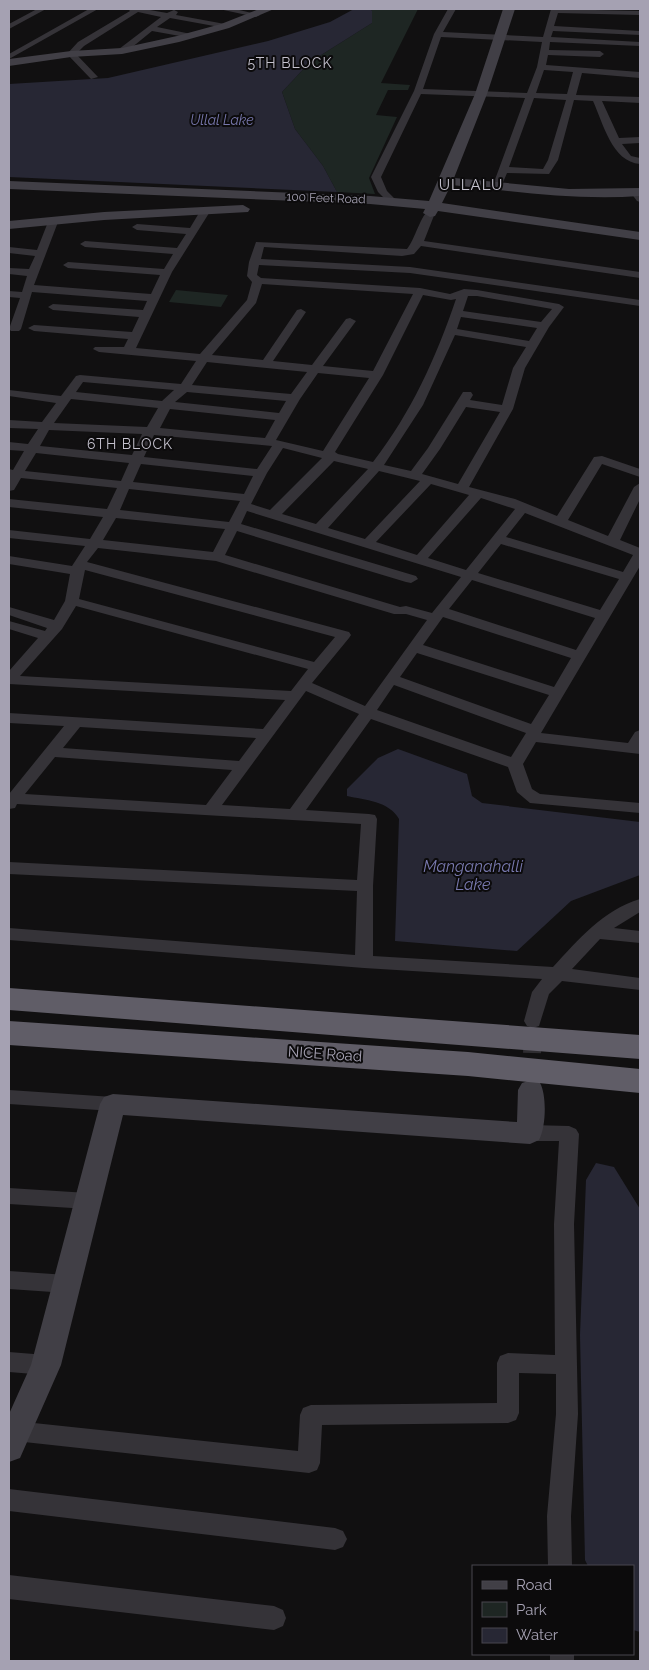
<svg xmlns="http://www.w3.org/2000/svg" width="649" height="1670" viewBox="0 0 649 1670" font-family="Raleway,sans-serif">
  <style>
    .green { fill: #1e2623 }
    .water { fill: #272734 }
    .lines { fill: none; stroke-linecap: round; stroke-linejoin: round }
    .street-tunnel { stroke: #2f2d31; stroke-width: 18; stroke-dasharray: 18 9; stroke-linecap: butt }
    .street { fill: #353338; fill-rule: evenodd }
    .secondary { fill: #413f46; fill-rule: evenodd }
    .highway { fill: #605d67; fill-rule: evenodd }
    .labels { text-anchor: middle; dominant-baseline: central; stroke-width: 4; stroke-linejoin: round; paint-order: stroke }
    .far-street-label { font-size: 12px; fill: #a5a1b2; stroke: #0c0b0c }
    .far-neighbourhood-label { font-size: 14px; letter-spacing: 1px; fill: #c5c2ce; stroke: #0c0b0c }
    .far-water-label { font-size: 14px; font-style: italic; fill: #7878ae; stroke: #0c0b0c }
    .far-quarter-label { font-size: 15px; letter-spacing: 1px; fill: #c5c2ce; stroke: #0c0b0c }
    .street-label { font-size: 15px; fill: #a5a1b2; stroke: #0c0b0c }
    .water-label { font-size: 16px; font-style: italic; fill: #7878ae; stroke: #0c0b0c }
  </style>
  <rect width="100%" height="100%" fill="#111011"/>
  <path class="green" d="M371 9H418L381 83 410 85 408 90H388L376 115 397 117 369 178 375 194 337 192 323 166 295 129 282 92 310 62 372 23V11Z
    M176 290 228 295 221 307 169 302Z"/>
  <path class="water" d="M354 9H371L372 11V23L310 62 282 92 295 129 323 166 337 192 9 177V84L108 78 268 41 330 22Z
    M398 749 467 774 472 796 482 803 640 822V875L571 901 517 951 395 941 399 819C389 801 365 800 347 796V789L378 758Z
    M596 1163 614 1167 640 1209V1632L633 1630V1566H588L585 1560 580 1335 586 1180Z"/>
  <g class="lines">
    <path class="street-tunnel" d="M531 1080 533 1029"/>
    <path class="street" d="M37 9H46L9 29V24Z
      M89 9H98L9 59V54Z
      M128 9H144L167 13 174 10 178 12 176 15 225 24 229 26 225 28 170 18 157 27 191 34V38L152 31 125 53H119V49L161 17 138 12 84 46 76 54 98 77 91 79 67 54 78 42 130 11Z
      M219 9H235L260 15 256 17Z
      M448 9H456L443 32 543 37 551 9 640 11V15L558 13 554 26 640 31V35L553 31 551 37 640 42V46L550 42 549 50 600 51 604 54 600 57 548 55 546 65 640 72V78L582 73 576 95 640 97V103L602 101 619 138 640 137V143L622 144 631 156 640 158V164C612 162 603 123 593 101L574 100 558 160 549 174 507 173 501 187H495L493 185 525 98 421 94 381 177 387 191 398 202 396 204H390L378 192 371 177 414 91 434 34ZM441 37 542 42 537 67 527 93 423 89ZM544 70 573 72 567 94 536 93ZM534 98 566 100 548 160 543 169 509 167Z
      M636 190 640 192V202L637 201 631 193Z
      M206 207 211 210 172 272 136 348 200 354 247 300 252 282 247 276 249 262 256 242 407 249C415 240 421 213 430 210L435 213 424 241 640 272V278L421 246 414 254 402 256 264 247 261 259 410 267 640 300V306L410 273 259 265 257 275 261 278 420 288 450 294 464 289 477 290 559 304 564 307 549 327 525 368 513 409 469 487 515 499 557 516 594 457 602 456 640 469V477L602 464 568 520 608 536 634 487 640 483V499L620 540 640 548V566L541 733 628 743 635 732 640 730V754L536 742 523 764 532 789 540 794 640 803V813L530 803 517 792 508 767 371 719 306 810 369 814 375 815 377 819 373 886V956L553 967C578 940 603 910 640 899V912L614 928 640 931V943L600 939 572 969 640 978V990L562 981 549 994 539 1026 533 1028 527 1026 524 1021 532 992 542 979 364 968 9 940V928L355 955 357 891 9 874V862L357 880 361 824 17 804 15 808 9 809V794L64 726 9 723V713L263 729 285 700 9 684V671L38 638 9 629V621L45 631 47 628 9 615V607L54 620 65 601 70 574 9 564V556L72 566 85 546 9 538V530L90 539 103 517 9 507V499L107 509 117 488 21 478 14 490 9 491V469L13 470 24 451 9 450V442L28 444 38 429 9 428V420L42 422 56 403 9 396V390L61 396 76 376 80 375 181 384 196 361 99 352 93 349 95 347H124L128 339 34 331 28 328 34 325 132 332 139 317 53 310 48 307 53 304 143 310 147 301 32 292 21 329 19 331H11L9 329 20 298 9 297V291L22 292 27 276 9 274V268L29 269 35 256 9 253V247L37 250 48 222 49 220H57L58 222 34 285 151 294 160 275 68 268 63 265 68 262 164 269 173 254 85 247 80 244 85 241 177 248 186 234 137 230 132 227 137 224 190 228 202 208ZM262 284 413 294 373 371 323 366 356 321 350 318 346 319 312 365 273 361 306 312 301 309 297 310 263 360 212 355 256 303ZM423 295 451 300 456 299C436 358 411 413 373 462L338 454 335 452 383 375ZM468 296H477L552 309 541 322 463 311ZM461 317 537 328 529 341 457 329ZM455 335 526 347 513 368 502 405 470 400 473 395 471 392H463L428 448 411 471 384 465 423 405ZM207 362 307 372 291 394 192 385ZM318 373 369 378 323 451 276 440 300 399ZM83 382 174 390 162 401 76 392ZM187 392 286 401 279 413 175 402ZM71 399 158 408 147 427 54 423ZM466 407 500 412 458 484 422 474 440 449ZM170 409 275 420 265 438 160 428ZM49 430 142 434 132 455 40 446ZM154 435 272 446 257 469 144 457ZM283 448 322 458 270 510 251 504 267 473ZM36 453 129 463 121 481 25 471ZM334 461 368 469 316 524 282 514ZM141 464 253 476 244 494 133 482ZM379 471 420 481 365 539 328 528ZM431 484 469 495 417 555 376 542ZM129 489 240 501 229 522 120 510ZM481 498 515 509 466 570 428 558ZM247 511 461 577 432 613 406 606 400 607 225 555 237 531 406 582 411 583 418 579 416 576 241 524ZM525 513 633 555 623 572 506 537ZM116 518 225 529 213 552 103 540ZM501 544 619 579 600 610 478 573ZM98 548 216 561 394 614H406L427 620 365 706 312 683 349 638 351 635 349 632 87 562ZM85 570 335 637 314 662 79 599ZM472 580 595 618 576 650 449 609ZM76 606 308 669 291 691 20 676 62 629ZM443 617 571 658 554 687 423 645ZM417 653 549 695 531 724 400 677ZM394 685 526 733 511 757 377 710ZM306 691 359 714 290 809 222 805ZM80 727 256 738 239 761 63 748ZM55 757 232 770 206 805 25 794Z
      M9 1090 113 1097 120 1099 122 1104 120 1109 113 1111 9 1104Z
      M530 1125 569 1126 576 1129 579 1134 574 1224 578 1414 571 1516 572 1566H548L547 1516 556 1414V1374L519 1373V1413L516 1420 508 1423 322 1425 320 1463 317 1470 309 1473 15 1441 9 1439V1423L15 1421 298 1451 300 1415 303 1408 311 1405 497 1403V1363L500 1356 508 1353 555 1355 554 1224 559 1141H530L523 1138 520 1133 523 1128Z
      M9 1188 88 1193 95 1195 98 1201 95 1207 88 1209 9 1204Z
      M9 1271 67 1275 74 1278 77 1284 74 1290 67 1293 9 1289Z
      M9 1352 46 1355 54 1358 57 1365 54 1372 46 1375 9 1372Z
      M9 1489 335 1528 343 1531 347 1539 343 1547 335 1550 9 1511Z
      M9 1575 274 1606 283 1610 286 1618 283 1626 274 1630 9 1599Z
      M550 1654H574V1661H550Z"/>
    <path class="secondary" d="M259 9H274L229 28 179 42 122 54 71 57 9 66V59L71 51 122 48 177 36 221 24Z
      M503 9H515L487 94 454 178 569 189 640 188V196C577 201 514 191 451 185L442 203 640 232V240L438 211 435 216 430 217 423 213 425 209 370 204 9 189V181L370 196 429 201 475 94Z
      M243 205 250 209 248 212 104 220 9 229V221L104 212Z
      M531 1080 540 1083C547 1095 546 1128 539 1140L530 1144 123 1115 61 1365 20 1458 9 1462V1414L31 1365 100 1104 104 1097 113 1094 517 1122 518 1090 522 1083Z"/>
    <path class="highway" d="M9 988 640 1035V1059L9 1010Z
      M9 1021 468 1052 640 1069V1093L468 1076 9 1045Z"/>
  </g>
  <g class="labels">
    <g class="far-street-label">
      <text transform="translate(326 198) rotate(2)">100 Feet Road</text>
    </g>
    <g class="far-neighbourhood-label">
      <text x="290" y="63">5TH BLOCK</text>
      <text x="130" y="444">6TH BLOCK</text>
    </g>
    <g class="far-water-label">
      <text x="222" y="120">Ullal Lake</text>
    </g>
    <g class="far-quarter-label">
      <text x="471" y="185">ULLALU</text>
    </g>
    <g class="street-label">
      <text transform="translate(325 1054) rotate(4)">NICE Road</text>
    </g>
    <g class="water-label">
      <text x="473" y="866">Manganahalli<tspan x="473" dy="18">Lake</tspan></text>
    </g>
  </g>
  <rect width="649" height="1670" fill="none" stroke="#a5a1b2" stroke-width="20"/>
  <rect x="472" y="1565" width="162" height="90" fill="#0c0b0c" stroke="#49474e"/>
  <rect x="482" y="1581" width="25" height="8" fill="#413f46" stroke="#49474e"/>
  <text x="516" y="1590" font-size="15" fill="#a5a1b2">Road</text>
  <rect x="482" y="1602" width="25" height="15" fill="#1e2623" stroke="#49474e"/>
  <text x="516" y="1615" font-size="15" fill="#a5a1b2">Park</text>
  <rect x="482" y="1628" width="25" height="15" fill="#272734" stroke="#49474e"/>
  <text x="516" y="1640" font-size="15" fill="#a5a1b2">Water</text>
</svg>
